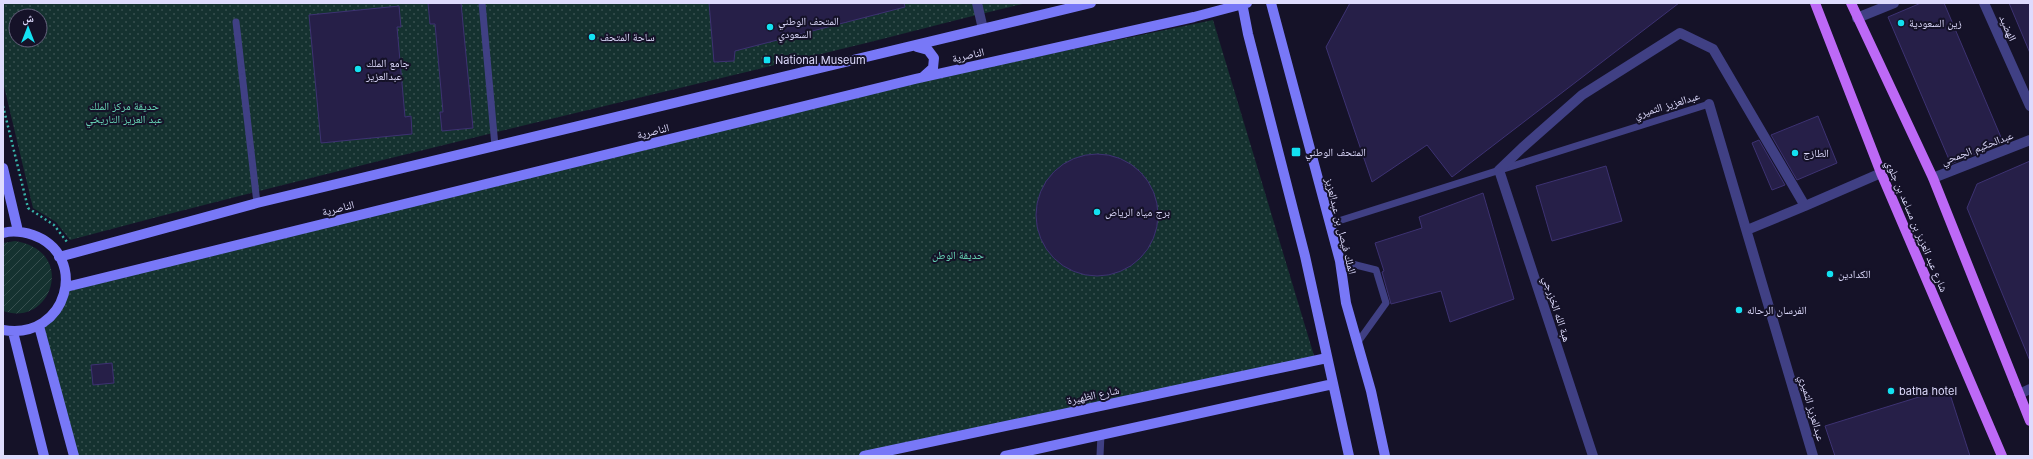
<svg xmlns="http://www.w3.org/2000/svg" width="2033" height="459" viewBox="0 0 2033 459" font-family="Inter,'Noto Naskh Arabic',sans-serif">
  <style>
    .park { fill: url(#park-dots); fill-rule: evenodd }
    .garden { fill: url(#garden-furrows) }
    .building { fill: #261f48; stroke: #3d3272 }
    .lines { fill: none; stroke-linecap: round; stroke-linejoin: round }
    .path { stroke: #38b4a9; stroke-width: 2.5; stroke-dasharray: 2 3; stroke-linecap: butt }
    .lane { stroke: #404084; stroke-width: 7 }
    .street { stroke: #404084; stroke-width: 10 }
    .secondary { stroke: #7878f7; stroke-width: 10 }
    .primary { stroke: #bd69f6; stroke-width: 10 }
    .poi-dot { fill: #13e1f1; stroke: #151228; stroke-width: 1.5 }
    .labels { text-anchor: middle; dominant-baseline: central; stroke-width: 4; stroke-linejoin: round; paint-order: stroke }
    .poi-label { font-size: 11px; fill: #dedbfd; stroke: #151228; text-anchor: start }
    .street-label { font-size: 11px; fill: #dedbfd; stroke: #151228 }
    .park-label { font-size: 11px; fill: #6adaba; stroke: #151228 }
  </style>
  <defs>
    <pattern id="park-dots" width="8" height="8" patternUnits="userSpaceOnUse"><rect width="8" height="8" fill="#153230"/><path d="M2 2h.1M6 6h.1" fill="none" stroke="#374f4f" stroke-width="1.8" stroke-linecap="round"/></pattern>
    <pattern id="garden-furrows" width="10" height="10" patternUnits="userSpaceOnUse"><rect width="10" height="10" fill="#153230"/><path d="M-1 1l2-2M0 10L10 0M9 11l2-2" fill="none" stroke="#374f4f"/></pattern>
  </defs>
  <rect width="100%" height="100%" fill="#151228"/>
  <path class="park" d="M3 3H1027C958 19 890 38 821 54 570 114 319 174 70 240L56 222 33 208 3 82ZM16 16H40V40H16Z
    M1213 20 1315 359 875 456H73L39 329 66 290 915 82Z"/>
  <path class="garden" d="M15 241C78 251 51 328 3 311V243Z"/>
  <path class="building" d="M428 3H461L473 128 442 131 440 112H443L435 24H430Z
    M709 3H904L905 7 735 51 734 61 714 62Z
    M1350 3H1679L1452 177 1427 145 1372 182 1326 47Z
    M1921 3H1944L2003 142 1951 164 1888 17Z
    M2009 3H2030V53Z
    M399 6 401 27H397L405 117 411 116 412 134 321 143 309 15Z
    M1818 116 1837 163 1797 180 1771 135Z
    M1759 140 1785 185 1772 190 1752 143Z
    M1036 215a61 61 0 1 1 122 0a61 61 0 1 1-122 0Z
    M2030 161V361L1967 208 1977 184Z
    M1606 166 1622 221 1552 241 1536 186Z
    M1483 193 1514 299 1450 322 1441 291 1391 304 1382 272 1384 271 1375 243 1422 228 1419 217Z
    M112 363 114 383 93 385 91 365Z
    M1948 388 1970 456H1835L1825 426Z"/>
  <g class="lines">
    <path class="path" d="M3 106 28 208 54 225 67 242"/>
    <path class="lane" d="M482 3 495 146
      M236 22 257 203
      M1329 224 1709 104
      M1340 261 1376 270 1386 303 1358 342
      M1100 456 1101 434"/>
    <path class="street" d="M977 3 983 29
      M1984 3 2030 106
      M1857 18 1894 3
      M1709 104 1813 456
      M1499 170 1522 148 1582 95 1680 33 1713 49 1805 206 1881 173
      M1499 170 1593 456
      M1933 178 2030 140
      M1747 230 1805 206
      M2019 394 2030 389"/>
    <path class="secondary" d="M1242 3 1248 34 1305 256 1349 456
      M1271 3 1340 261 1346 303 1371 391 1385 456
      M917 47 928 50 934 58 933 68 923 77
      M3 168 18 231
      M3 233C13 230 24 232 33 235 90 255 68 341 3 330
      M59 257 257 203 1091 3
      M66 287 915 79 1194 17 1247 3
      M39 326 74 456
      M13 332 44 456
      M864 456 1327 358
      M1005 456 1333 384"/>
    <path class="primary" d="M1815 3 1881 173 2002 456
      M1851 3 1933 178 2030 421"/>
  </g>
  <g class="poi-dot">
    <circle cx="1901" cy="23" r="4"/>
    <circle cx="770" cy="27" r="4"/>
    <circle cx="592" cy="37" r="4"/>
    <rect x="763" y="56" width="8" height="8" rx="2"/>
    <circle cx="358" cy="69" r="4"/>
    <rect x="1291" y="147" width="10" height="10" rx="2"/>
    <circle cx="1795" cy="153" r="4"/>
    <circle cx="1097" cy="212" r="4"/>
    <circle cx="1830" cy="274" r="4"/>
    <circle cx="1739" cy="310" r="4"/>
    <circle cx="1891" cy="391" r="4"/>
  </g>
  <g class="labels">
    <g class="poi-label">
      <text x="778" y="21">المتحف الوطني<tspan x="778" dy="13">السعودي</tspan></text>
      <text x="1909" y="23">زين السعودية</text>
      <text x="600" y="37">ساحة المتحف</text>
      <text x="775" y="60">National Museum</text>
      <text x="366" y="63">جامع الملك<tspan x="366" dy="13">عبدالعزيز</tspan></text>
      <text x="1305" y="152">المتحف الوطني</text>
      <text x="1803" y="153">الطازج</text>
      <text x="1105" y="212">برج مياه الرياض</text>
      <text x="1838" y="274">الكدادين</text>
      <text x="1747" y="310">الفرسان الرحاله</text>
      <text x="1899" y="391">batha hotel</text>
    </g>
    <g class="street-label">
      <text transform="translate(2008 28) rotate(66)">الهضيد</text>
      <text transform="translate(968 55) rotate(-13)">الناصرية</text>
      <text transform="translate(1667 105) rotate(-17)">عبدالعزيز الثميري</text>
      <text transform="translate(653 131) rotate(-14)">الناصرية</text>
      <text transform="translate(1977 148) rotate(-21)">عبدالحكيم الجمحي</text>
      <text transform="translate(338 208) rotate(-14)">الناصرية</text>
      <text transform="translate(1341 226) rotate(76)">الملك فيصل بن عبدالعزيز</text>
      <text transform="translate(1917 226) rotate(67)">شارع عبد العزيز بن مساعد بن جلوي</text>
      <text transform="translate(1557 309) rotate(72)">هبة الله الخزرجي</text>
      <text transform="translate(1093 395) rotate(-12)">شارع الظهيرة</text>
      <text transform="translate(1812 408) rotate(74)">عبدالعزيز الثميري</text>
    </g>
    <g class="park-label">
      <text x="124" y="106">حديقة مركز الملك<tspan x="124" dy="13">عبد العزيز التاريخي</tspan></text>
      <text x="958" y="255">حديقة الوطن</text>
    </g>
  </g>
  <rect width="2033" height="459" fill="none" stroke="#dedbfd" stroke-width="8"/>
  <g transform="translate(28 28)"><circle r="19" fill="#151228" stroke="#65627d"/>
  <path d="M0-3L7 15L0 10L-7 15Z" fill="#13e1f1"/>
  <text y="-6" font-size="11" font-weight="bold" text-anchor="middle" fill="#dedbfd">ش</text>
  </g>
</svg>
